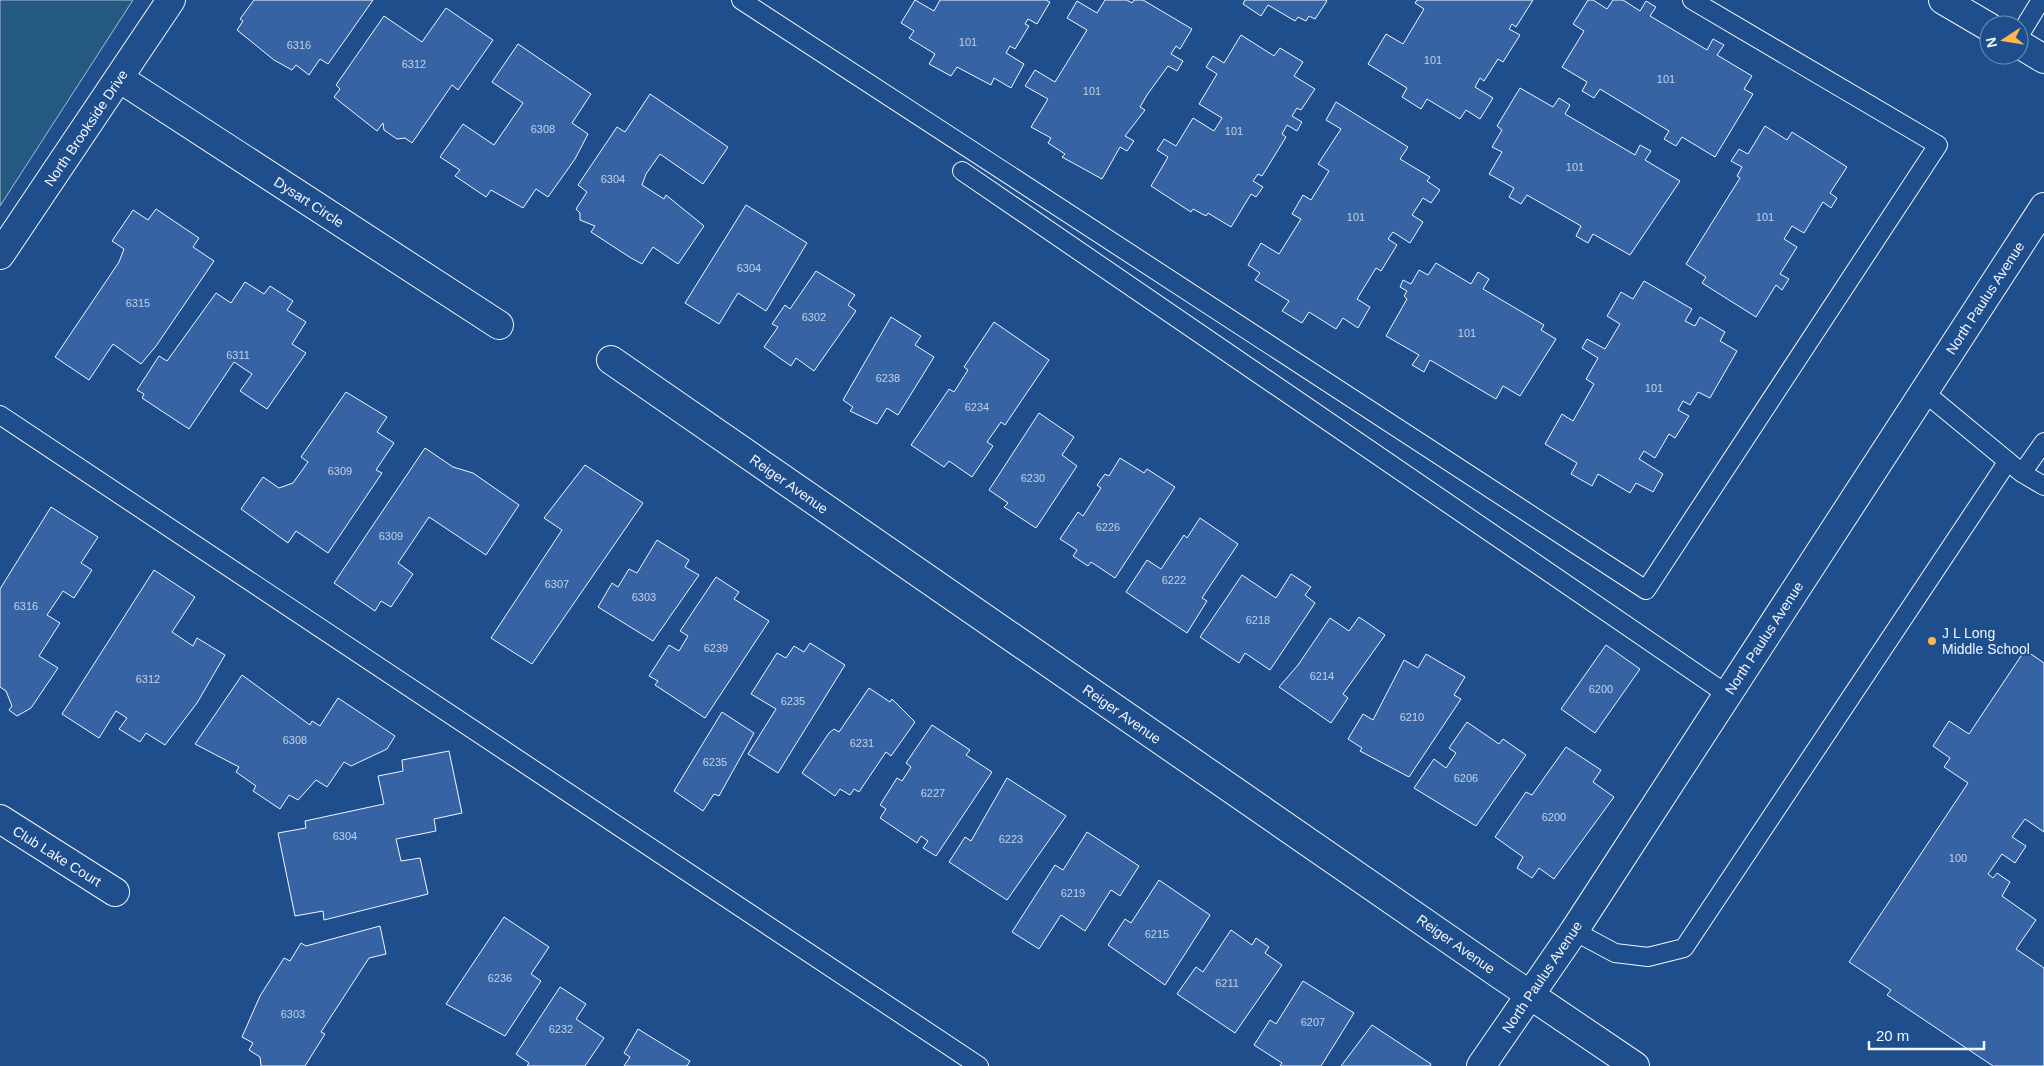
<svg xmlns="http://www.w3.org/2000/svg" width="2044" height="1066" viewBox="0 0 2044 1066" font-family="Arial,sans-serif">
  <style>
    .green { fill: #245a82; stroke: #a8bbd7 }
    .building { fill: #3563a3; stroke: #f2f6ff }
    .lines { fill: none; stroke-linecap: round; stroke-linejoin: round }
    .lane-casing { stroke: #f2f6ff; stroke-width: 20 }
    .street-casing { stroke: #f2f6ff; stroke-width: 30 }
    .lane { stroke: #1f4e8c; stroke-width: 18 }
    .street { stroke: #1f4e8c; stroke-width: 28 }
    .poi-dot { fill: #ffb74d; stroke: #1f4e8c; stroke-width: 2 }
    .labels { text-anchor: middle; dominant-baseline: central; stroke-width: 4; stroke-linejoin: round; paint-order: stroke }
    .number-label { font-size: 11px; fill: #c3d1e8 }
    .street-label { font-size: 14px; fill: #f2f6ff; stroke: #1f4e8c }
    .poi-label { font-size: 14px; fill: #f2f6ff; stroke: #1f4e8c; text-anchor: start }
  </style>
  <rect width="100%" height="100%" fill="#1f4e8c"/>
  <path class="green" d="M0 0H133L0 206Z"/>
  <path class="building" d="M254 0H373L328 64 320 59 309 75 296 65 292 70 274 60 237 30 243 21 240 19Z
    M915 0 934 11 940 0H1046L1050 2 1037 24 1028 19 1025 24 1029 26 1015 49 1010 46 1006 53 1024 64 1011 88 994 78 991 85 957 67 951 76 929 64 935 54 909 38 914 31 901 23Z
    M1105 0H1127L1132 3 1134 0H1143L1192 29 1180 49 1176 46 1171 54 1183 61 1177 71 1168 66 1147 95 1140 107 1145 110 1125 136 1134 141 1127 151 1120 147 1102 179 1062 157 1065 154 1048 143 1051 138 1031 127 1048 99 1025 86 1035 70 1055 82 1087 30 1067 18 1077 1 1097 13Z
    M1245 0H1326L1327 1 1315 19 1309 16 1306 21 1298 17 1295 21 1268 5 1261 16 1243 4Z
    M1417 0H1533L1516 27 1512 24 1509 29 1520 35 1503 62 1498 59 1484 81 1480 78 1475 87 1493 98 1480 119 1466 110 1460 119 1427 99 1421 109 1402 97 1407 88 1368 64 1386 34 1403 44 1424 9 1415 3Z
    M1588 0H1593L1607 9 1613 0H1623L1640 11 1646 1 1656 7 1650 16 1707 50 1713 39 1724 45 1717 55 1752 76 1744 89 1753 94 1715 157 1682 137 1676 146 1664 139 1669 131 1600 89 1594 98 1582 91 1587 82 1562 67 1584 31 1573 24Z
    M446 8 493 40 458 90 452 85 412 143 405 138 397 139 384 130 383 123 377 131 334 97 340 89 336 85 384 16 422 42Z
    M1241 35 1274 56 1280 48 1303 62 1294 76 1315 89 1301 110 1297 108 1292 116 1302 122 1297 131 1287 125 1282 134 1286 137 1262 176 1258 174 1253 181 1263 187 1256 197 1251 194 1231 227 1208 213 1206 216 1193 209 1191 212 1151 186 1168 157 1157 150 1164 139 1176 146 1193 118 1214 131 1222 118 1199 104 1217 74 1206 67 1213 56 1224 63Z
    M518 44 591 94 572 123 588 134 575 159 548 197 536 189 523 208 491 190 486 197 455 176 460 170 440 157 463 124 494 145 523 103 492 82Z
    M1520 88 1553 107 1559 98 1570 105 1565 114 1635 155 1640 145 1651 151 1645 160 1680 181 1630 255 1593 234 1588 243 1576 236 1581 226 1527 195 1521 204 1509 197 1514 188 1489 174 1502 152 1492 147 1502 130 1497 126Z
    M650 94 728 147 703 184 660 154 646 174 642 185 664 199 666 195 704 226 678 264 653 247 642 264 631 258 591 232 595 226 580 220V213L576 209 587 192 578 185 617 127 625 132Z
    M1336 102 1408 147 1400 159 1430 177 1427 181 1440 190 1431 203 1423 198 1412 215 1423 222 1410 243 1393 232 1388 239 1397 245 1381 271 1376 268 1357 299 1370 307 1358 328 1343 318 1336 329 1309 312 1302 323 1282 311 1289 301 1255 280 1260 273 1248 265 1261 243 1279 254 1301 219 1292 214 1303 195 1311 200 1329 171 1318 164 1341 129 1326 120Z
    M1765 126 1787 140 1792 132 1847 167 1830 193 1837 198 1831 208 1823 202 1804 233 1792 226 1784 239 1797 247 1780 274 1789 279 1782 290 1776 285 1756 317 1702 283 1706 277 1686 264 1740 178 1737 176 1742 167 1731 161 1739 149 1748 154Z
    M746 205 807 243 766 311 738 293 719 324 685 303Z
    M156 209 199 238 193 247 214 261 156 346 141 364 113 344 89 380 55 357 119 262 124 249 112 241 133 210 148 220Z
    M1436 263 1471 284 1478 272 1489 279 1483 289 1544 325 1541 330 1556 339 1520 396 1503 386 1496 399 1430 360 1424 372 1412 365 1419 355 1386 336 1407 299 1404 296 1407 291 1400 287 1403 280 1411 284 1419 270 1428 275Z
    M816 271 855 295 848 305 856 311 814 371 796 358 791 366 764 347 778 327 772 324 785 305 790 309Z
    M1644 281 1692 309 1685 321 1695 326 1700 317 1725 332 1720 341 1737 351 1710 398 1698 392 1690 405 1683 401 1678 410 1689 416 1675 438 1669 434 1655 458 1644 451 1639 459 1663 474 1653 492 1636 483 1630 493 1598 474 1592 486 1571 474 1577 463 1545 444 1562 414 1573 421 1594 384 1586 379 1598 358 1582 348 1587 339 1605 349 1620 324 1607 316 1621 292 1633 299Z
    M245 282 264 294 270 286 293 301 287 310 306 322 292 344 306 353 267 409 240 391 252 374 234 362 189 429 142 398 144 394 137 390 159 356 167 361 216 293 231 303Z
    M891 317 921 336 915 345 934 357 898 415 887 408 877 424 850 411 853 407 843 400Z
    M994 322 1049 360 1005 425 1001 422 987 442 993 446 972 477 949 461 944 467 911 445 949 389 954 392 968 370 964 367Z
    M346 392 387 417 377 432 394 443 376 470 382 473 328 553 296 531 288 543 241 509 263 477 279 488 293 483 308 462 301 457Z
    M1039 413 1074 437 1062 455 1077 466 1036 528 1004 507 1008 503 989 490Z
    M425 448 453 467 473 473 519 505 486 555 429 517 398 563 413 574 391 607 381 601 375 611 334 583Z
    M1120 458 1144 473 1147 469 1175 487 1115 578 1091 562 1088 566 1073 556 1077 550 1060 539 1078 512 1083 516 1101 488 1097 485 1105 474 1109 476Z
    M585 465 643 503 532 664 491 638 562 530 544 518Z
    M51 507 98 537 81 563 92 570 74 598 63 591 47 615 60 623 39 656 58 668 31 708 17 716 9 710 12 706 6 691 0 687V589Z
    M1200 518 1238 544 1202 598 1207 601 1187 633 1126 592 1147 560 1161 569 1184 535 1187 538Z
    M657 540 689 560 685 567 699 575 653 641 598 607 612 583 618 587 629 569 637 573Z
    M154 570 195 597 172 632 193 646 197 638 225 655 197 703 165 745 146 733 140 742 119 729 127 718 116 711 99 738 62 714Z
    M1291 574 1311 587 1305 595 1315 603 1270 670 1245 653 1239 663 1200 637 1242 575 1276 598Z
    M716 577 739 592 734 599 769 621 705 718 655 685 658 681 649 676 669 645 679 651 688 636 680 631Z
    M1359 617 1385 635 1343 694 1348 698 1331 723 1279 687 1298 665 1330 618 1349 631Z
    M810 643 845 665 778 773 748 754 776 709 751 694 777 653 786 658 794 646 804 652Z
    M1606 645 1640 669 1595 733 1561 709Z
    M2025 650 2044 663V832L2025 819 2012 837 2026 846 2015 863 2002 854 1988 874 1993 878 1997 873 2010 882 2002 896 2036 920 2016 949 2044 968V1066H1993L1887 995 1891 990 1849 962 1968 783 1944 767 1950 758 1933 746 1949 721 1969 734Z
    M1426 654 1465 677 1454 695 1461 699 1409 777 1360 751 1362 748 1348 739 1363 714 1373 720 1404 660 1418 668Z
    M242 675 310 725 312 721 320 726 338 698 395 736 387 749 351 766 344 762 327 787 316 780 298 800 289 795 280 809 253 791 256 786 236 772 239 767 195 744Z
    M869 688 890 702 892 699 915 722 891 756 886 752 859 792 854 789 850 795 840 789 835 796 802 773 829 733 834 729 839 732Z
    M722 712 754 733 719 796 714 794 703 811 674 791Z
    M1467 722 1499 744 1503 739 1526 755 1476 826 1414 788 1434 759 1446 768 1456 753 1449 748Z
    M932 725 970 750 966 755 992 772 936 856 923 848 928 841 921 836 917 843 880 818 886 809 880 805 897 778 902 781 911 767 906 763Z
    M1566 747 1601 770 1593 782 1614 797 1554 879 1539 868 1532 878 1517 868 1523 857 1495 837 1526 792 1532 795Z
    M449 751 462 813 434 819 436 831 396 839 401 861 420 858 428 894 324 920 323 911 295 916 278 833 306 828 305 821 384 804 378 776 403 771 402 760Z
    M1007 778 1066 816 1007 900 949 862 965 837 971 841Z
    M1087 832 1139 866 1120 896 1111 890 1085 931 1061 915 1039 949 1012 932 1055 865 1063 870Z
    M1159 880 1210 915 1165 985 1108 945 1125 919 1131 923Z
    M504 917 549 947 531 974 541 981 505 1036 446 1004Z
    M380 926 386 954 369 958 321 1032 325 1034 305 1066H261L260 1057 249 1050 253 1043 242 1037 260 996 284 958 290 961 301 943 306 946Z
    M1231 930 1252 945 1256 938 1269 947 1265 953 1282 965 1235 1033 1177 994 1196 967 1203 972Z
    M1303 981 1354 1013 1321 1066H1280L1282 1063 1254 1045 1270 1020 1276 1024Z
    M560 987 586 1004 576 1019 604 1038 585 1066H527L529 1063 516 1054Z
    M1372 1025 1431 1064 1430 1066H1341Z
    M638 1029 690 1061 687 1066H624L630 1057 624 1053Z"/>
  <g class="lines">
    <defs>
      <path id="lane" d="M741 0 1646 590 1938 145 1692 0
        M2019 36 2041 0
        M962 171 1728 695
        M1924 392 2022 473 2044 486
        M0 415 979 1066
        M2022 473 2044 442
        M1574 931 1615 953 1648 957 1684 948 2008 461"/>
      <path id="street" d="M1943 0 1989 27
        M2019 44 2044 59
        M119 78 499 325
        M0 255 171 0
        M611 360 1499 974 1635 1066
        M0 819 115 892
        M1481 1066 1574 931 2044 207"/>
    </defs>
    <use href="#lane" class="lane-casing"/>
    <use href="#street" class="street-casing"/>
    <use href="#lane" class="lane"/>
    <use href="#street" class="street"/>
  </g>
  <circle class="poi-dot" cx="1932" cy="641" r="5"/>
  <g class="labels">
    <g class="number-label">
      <text x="968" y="42">101</text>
      <text x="299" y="45">6316</text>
      <text x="1433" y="60">101</text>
      <text x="414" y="64">6312</text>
      <text x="1666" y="79">101</text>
      <text x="1092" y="91">101</text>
      <text x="543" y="129">6308</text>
      <text x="1234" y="131">101</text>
      <text x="1575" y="167">101</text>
      <text x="613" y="179">6304</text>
      <text x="1356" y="217">101</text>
      <text x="1765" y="217">101</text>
      <text x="749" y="268">6304</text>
      <text x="138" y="303">6315</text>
      <text x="814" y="317">6302</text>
      <text x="1467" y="333">101</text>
      <text x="238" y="355">6311</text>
      <text x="888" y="378">6238</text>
      <text x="1654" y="388">101</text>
      <text x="977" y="407">6234</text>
      <text x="340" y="471">6309</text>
      <text x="1033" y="478">6230</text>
      <text x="1108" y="527">6226</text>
      <text x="391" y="536">6309</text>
      <text x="1174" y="580">6222</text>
      <text x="557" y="584">6307</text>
      <text x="644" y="597">6303</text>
      <text x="26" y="606">6316</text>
      <text x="1258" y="620">6218</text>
      <text x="716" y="648">6239</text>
      <text x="1322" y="676">6214</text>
      <text x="148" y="679">6312</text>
      <text x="1601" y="689">6200</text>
      <text x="793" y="701">6235</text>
      <text x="1412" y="717">6210</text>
      <text x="295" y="740">6308</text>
      <text x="862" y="743">6231</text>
      <text x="715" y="762">6235</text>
      <text x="1466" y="778">6206</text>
      <text x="933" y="793">6227</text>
      <text x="1554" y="817">6200</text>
      <text x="345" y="836">6304</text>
      <text x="1011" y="839">6223</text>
      <text x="1958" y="858">100</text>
      <text x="1073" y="893">6219</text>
      <text x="1157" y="934">6215</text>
      <text x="500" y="978">6236</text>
      <text x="1227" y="983">6211</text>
      <text x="293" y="1014">6303</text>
      <text x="1313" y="1022">6207</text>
      <text x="561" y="1029">6232</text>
    </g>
    <g class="street-label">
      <text transform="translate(86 128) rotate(-56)">North Brookside Drive</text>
      <text transform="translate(309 202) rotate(33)">Dysart Circle</text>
      <text transform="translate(1985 298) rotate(-57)">North Paulus Avenue</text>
      <text transform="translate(789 484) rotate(35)">Reiger Avenue</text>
      <text transform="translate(1764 638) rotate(-57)">North Paulus Avenue</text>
      <text transform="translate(1122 714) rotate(35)">Reiger Avenue</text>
      <text transform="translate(57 856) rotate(32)">Club Lake Court</text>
      <text transform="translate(1456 944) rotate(35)">Reiger Avenue</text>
      <text transform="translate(1542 977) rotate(-56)">North Paulus Avenue</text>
    </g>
    <g class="poi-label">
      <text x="1942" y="633">J L Long<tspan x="1942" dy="16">Middle School</tspan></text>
    </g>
  </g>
  <g transform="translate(2004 40) rotate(258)"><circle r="24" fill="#1f4e8c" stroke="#7391ba"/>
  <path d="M0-4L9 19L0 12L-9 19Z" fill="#ffb74d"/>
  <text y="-8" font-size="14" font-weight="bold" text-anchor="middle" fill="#f2f6ff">N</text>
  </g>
  <path d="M1869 1041v8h115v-8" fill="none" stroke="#f2f6ff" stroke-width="2.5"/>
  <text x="1876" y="1041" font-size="15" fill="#f2f6ff" stroke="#1f4e8c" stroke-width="4" paint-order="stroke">20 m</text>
</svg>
